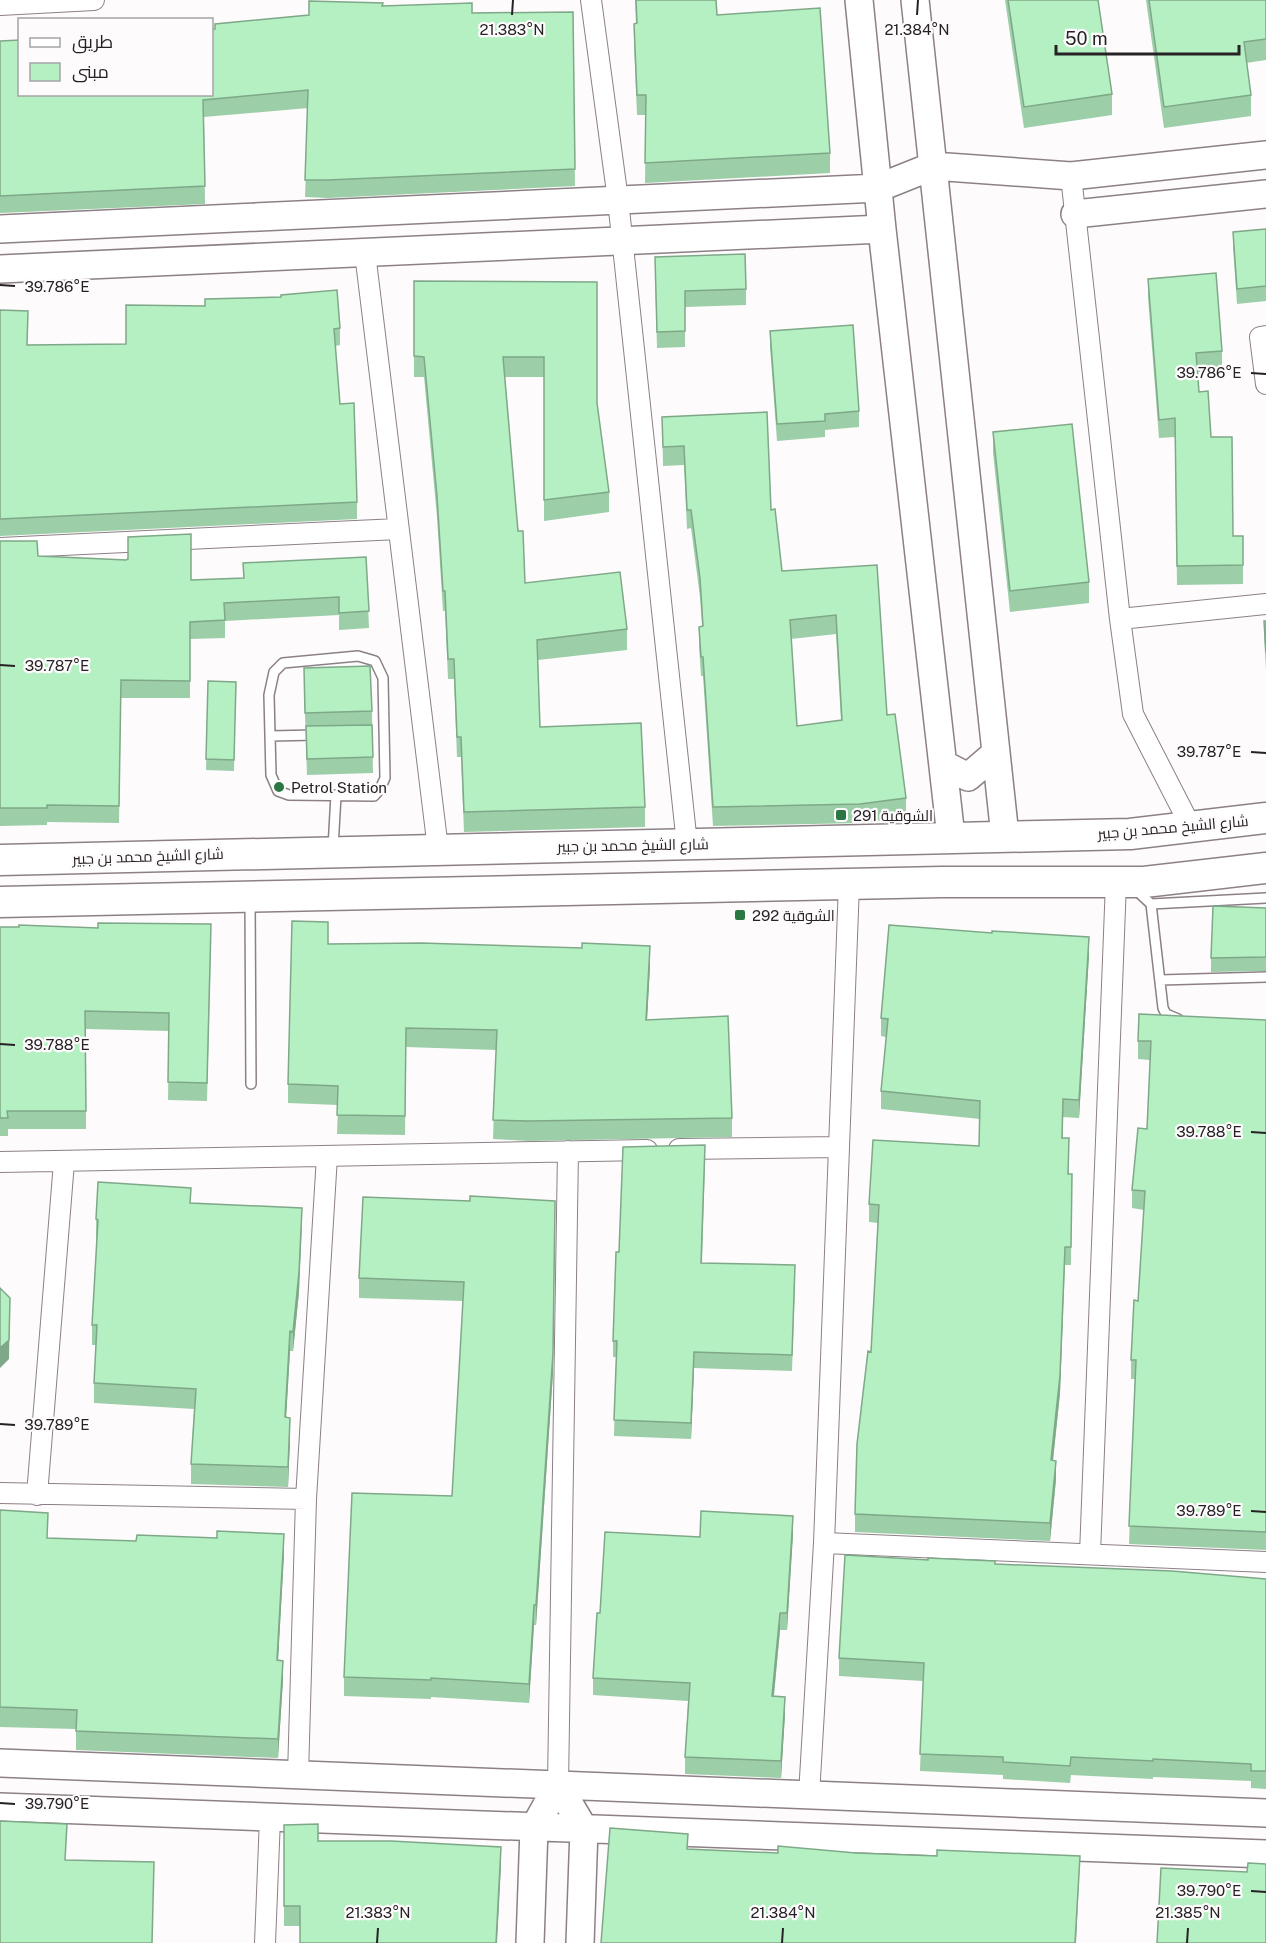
<svg xmlns="http://www.w3.org/2000/svg" width="1266" height="1943" viewBox="0 0 1266 1943" font-family="'Public Sans',Cairo,sans-serif">
  <style>
    .lines { fill: none; stroke-linecap: round; stroke-linejoin: round }
    .lane-casing { stroke: #8c8086; stroke-width: 12 }
    .street-casing { stroke: #8c8086; stroke-width: 22 }
    .secondary-casing { stroke: #8c8086; stroke-width: 30 }
    .primary-casing { stroke: #8c8086; stroke-width: 33 }
    .lane { stroke: #fff; stroke-width: 9 }
    .street { stroke: #fff; stroke-width: 20 }
    .secondary { stroke: #fff; stroke-width: 27 }
    .primary { stroke: #fff; stroke-width: 30 }
    .wall { fill: #9ccea8; fill-rule: evenodd }
    .shaded-wall { fill: #7fa888 }
    .building { fill: #b5f0c3; stroke: #7fa888; stroke-width: 1.5; fill-rule: evenodd }
    .ticks { fill: none; stroke: #262124; stroke-width: 2 }
    .poi-dot { fill: #2c7644; stroke: #fdfbfc; stroke-width: 2 }
    .labels { text-anchor: middle; dominant-baseline: central; stroke-width: 4.5; stroke-linejoin: round; paint-order: stroke }
    .poi-label { font-size: 15px; fill: #262124; stroke: #fdfbfc; text-anchor: start }
    .street-label { font-size: 15px; fill: #262124; stroke: #fdfbfc }
    .ticks-label { font-size: 15px; text-anchor: middle; fill: #262124; stroke: #fdfbfc; stroke-width: 4.5; stroke-linejoin: round; paint-order: stroke }
  </style>
  <rect width="100%" height="100%" fill="#fdfbfc"/>
  <g class="lines">
    <defs>
      <path id="lane" d="M358 656 375 661 383 678 385 778 380 789 374 796 289 795 278 791 271 775 269 695 274 672 283 663Z
        M270 736 316 735
        M333 848 336 795
        M1136 890 1151 904 1266 898
        M250 899 251 1084
        M1151 904 1163 1008 1166 1014 1178 1019
        M1160 980 1266 977"/>
      <path id="street" d="M591 0 618 200 687 844
        M0 5 94 0
        M1071 176 1120 619 1133 714 1191 827
        M365 253 438 849
        M1266 336 1260 337 1266 384
        M0 548 398 529
        M1120 619 1266 604
        M679 1149 839 1147
        M0 1162 647 1150
        M0 1493 306 1499
        M37 1495 64 1162
        M824 1543 1266 1562
        M1090 1554 1116 882
        M298 1775 306 1499 327 1156
        M558 1785 568 1151
        M809 1795 824 1543 849 884
        M265 1943 270 1818"/>
      <path id="secondary" d="M859 0 882 229 951 837
        M915 0 1005 836
        M1075 214 1266 194
        M0 229 878 188 933 166 1071 176 1266 155
        M0 269 882 229
        M943 764 968 777 996 753
        M0 1763 1266 1813
        M0 1807 1266 1854
        M530 1943 534 1828 558 1785 584 1829 580 1943"/>
      <path id="primary" d="M0 860 1130 834 1266 818
        M0 902 942 882H1144L1266 868"/>
    </defs>
    <use href="#lane" class="lane-casing"/>
    <use href="#street" class="street-casing"/>
    <use href="#secondary" class="secondary-casing"/>
    <use href="#primary" class="primary-casing"/>
    <use href="#lane" class="lane"/>
    <use href="#street" class="street"/>
    <use href="#secondary" class="secondary"/>
    <use href="#primary" class="primary"/>
  </g>
  <path class="wall" d="M635 0H716L717 15 830 153V173L645 183 646 115H637L634 44V24H636Z
    M1005 0H1098L1112 94V115L1024 128Z
    M1146 0H1266V60L1246 63 1251 95V116L1164 128Z
    M382 6 472 13 573 12 575 186 328 198 305 197 308 108 204 117 205 204 0 213V41L20 94 215 29 309 15Z
    M1266 229V301L1237 304 1233 247V232Z
    M655 273 746 289V305L685 307V347L657 348Z
    M1148 279 1222 351V370L1197 372 1199 392 1211 437 1233 536H1243V584L1177 585 1175 437 1159 438 1148 297Z
    M414 281 597 282V404L609 492V512L544 521V377H505L518 531 525 583 627 629V650L538 660 540 727 645 807V827L464 832 461 757H457L454 679H448L445 611H443L437 517 424 377H414Z
    M0 310 27 345 126 344 340 328V345L335 346 340 404 357 502V519L0 536Z
    M770 331 859 411V427L825 430V437L777 441 770 347Z
    M662 417 771 510 782 571 877 565 887 715 906 798V817L860 823 713 826 703 676H701L699 646V627L702 626 700 597 691 528 687 529 684 465 663 466ZM836 634 841 721 797 726 791 639Z
    M993 432 1089 582V603L1010 612 993 453Z
    M128 537 191 580 243 578V563L366 557 369 628 339 630V615L225 621V638L190 639V698H121L119 823 47 822V825L0 826V541L38 556 126 560 128 559Z
    M1264 621H1266V669L1264 637Z
    M208 681 236 682 234 771 206 770Z
    M304 684 372 711 373 773 307 775Z
    M1266 908V971L1211 972V958Z
    M0 927 211 942 207 1101 168 1100 169 1031 86 1029V1129H8V1136H0Z
    M328 944 650 966 647 1020 732 1118V1137L528 1141 493 1139 496 1050 406 1047 405 1135 337 1134 338 1105 288 1103V1084Z
    M1089 955 1079 1118 1063 1117V1138L1069 1174H1072L1071 1265H1065L1060 1393 1053 1461 1056 1479 1050 1541 855 1532V1514L871 1352 878 1223 869 1222V1204L979 1146 980 1119 881 1109V1091L886 1037 881 1036V1018Z
    M1266 1020V1550L1129 1544 1135 1379H1131V1360L1138 1301 1144 1210 1132 1208V1190L1147 1129 1150 1060 1138 1059V1041Z
    M705 1161 702 1263 795 1282 792 1371 694 1368 691 1439 614 1436 616 1357H613V1341L619 1252Z
    M470 1201 553 1373 536 1625H534L529 1703 431 1697V1699L344 1696V1677L452 1496 463 1301 359 1298V1278Z
    M191 1203 302 1227 299 1292 293 1351H290L286 1417 290 1437 288 1487 191 1484V1464L194 1409 94 1403V1383L96 1345H92V1325L97 1239H96V1219Z
    M0 1510 48 1538 284 1554 278 1660 283 1680 278 1758 76 1750V1729L0 1727Z
    M793 1534 787 1630H780L774 1696 785 1714 781 1778 685 1774V1757L688 1701 593 1695V1678L600 1613 700 1537Z
    M928 1560 1266 1579V1789L1251 1788V1781L1153 1777V1779L1071 1775 1070 1783 1003 1779V1775L920 1771 923 1681 839 1676V1658Z
    M284 1825 318 1841 501 1866 300 1926H284Z"/>
  <path class="shaded-wall" d="M1089 937V955L1079 1118V1100Z
    M650 946V966L646 1039V1020Z
    M555 1201 553 1373 536 1625V1605Z
    M302 1208 299 1292 293 1351V1332Z
    M1065 1247 1060 1393 1051 1478V1460Z
    M10 1298 9 1359 0 1368V1348Z
    M290 1331V1351L285 1437V1417Z
    M694 1352V1368L691 1439V1423Z
    M290 1418V1437L288 1487V1467Z
    M1056 1461V1479L1050 1541V1523Z
    M793 1516V1534L787 1630V1613Z
    M284 1534V1554L277 1679V1660Z
    M534 1605V1625L529 1703V1684Z
    M780 1613V1630L772 1713V1696Z
    M283 1661V1680L278 1758V1739Z
    M785 1697V1714L781 1778V1761Z
    M501 1847V1866L497 1943H496Z
    M1080 1856 1076 1943H1075Z"/>
  <path class="building" d="M636 0H716L717 15 820 8 830 153 645 163 646 95H637L634 24 637 23Z
    M1008 0H1098L1112 94 1024 107Z
    M1149 0H1266V39L1244 42 1251 95 1164 107Z
    M309 1 383 3 382 6 472 3V13L573 12 575 169 328 180H305L308 90 203 100 205 186 0 196V41L20 40V94H212V29H215V24L309 15Z
    M1266 229V286L1237 289 1233 232Z
    M745 254 746 289 685 291V331L657 332 655 257Z
    M1216 273 1222 351 1196 353 1199 392 1208 391 1211 437H1232L1233 536H1243V565L1177 566 1175 418 1159 420 1148 279Z
    M414 281 597 282V403L609 492 544 500V357H503L518 531H523L525 583 620 572 627 629 537 640 540 727 641 723 645 807 464 812 461 737H457L454 659H448L445 591H443L437 496 424 357 414 356Z
    M337 290 340 328 334 329 340 404 354 403 357 502 0 519V310L28 311 27 345 126 344V305L205 306V299L281 297V295Z
    M853 325 859 411 825 414V421L777 424 770 331Z
    M767 412 771 510 775 509 782 571 877 565 887 715 895 714 906 798 860 804 713 807 703 657H701L699 627 703 626 700 578 691 510H687L684 446 663 447 662 417ZM836 615 842 720 797 726 790 620Z
    M1072 424 1089 582 1010 591 993 432Z
    M191 534V580L244 578 243 563 366 557 369 611 339 613V597L224 603 225 620 190 622V681L121 680 119 806 47 805V808H0V541H37L38 556 126 560 128 559V537Z
    M1264 621H1266V653Z
    M370 666 372 711 305 713 304 668Z
    M208 681 236 682 234 760 206 759Z
    M372 725 373 757 307 759 306 726Z
    M1213 906 1266 908V957L1211 958Z
    M292 921 328 922V944L421 943 582 948V943L650 946 646 1020 728 1016 732 1118 528 1121 493 1120 497 1030 406 1028 405 1116 337 1115 338 1086 288 1084Z
    M98 923 211 924 207 1083 168 1082 169 1013 85 1011 86 1111H7L8 1118H0V927H19V925L98 928Z
    M889 925 992 933V931L1089 937 1079 1100 1063 1099 1062 1138H1069L1068 1174H1072L1071 1247H1065L1060 1375 1051 1460 1056 1461 1050 1523 855 1514 857 1444 868 1351 871 1352 879 1205 869 1204 873 1140 979 1146 980 1101 881 1091 888 1019 881 1018Z
    M1139 1014 1266 1020V1532L1129 1526 1136 1360H1131L1134 1300 1138 1301 1145 1191 1132 1190 1138 1128 1147 1129 1151 1041H1138Z
    M705 1145 701 1263 795 1265 792 1355 694 1352 691 1423 614 1420 617 1341H613L616 1252H619L623 1147Z
    M98 1182 191 1188 190 1203 302 1208 299 1272 293 1332 290 1331 285 1417 290 1418 288 1467 191 1464 196 1389 94 1383 97 1325H92L98 1220 96 1219Z
    M470 1196 555 1201 553 1353 536 1605H534L529 1684 431 1678V1680L344 1677 352 1493 452 1496 464 1282 359 1278 363 1197 470 1201Z
    M0 1288 10 1298 9 1340 0 1348Z
    M0 1510 48 1513 47 1538 136 1541 137 1535 217 1538V1531L284 1534 277 1660 283 1661 278 1739 76 1731 77 1710 0 1707Z
    M701 1511 793 1516 787 1613H780L772 1696 785 1697 781 1761 685 1757 690 1683 593 1678 597 1613H600L605 1532 700 1537Z
    M845 1555 928 1560V1558L995 1561V1564L1172 1571 1266 1579V1771H1251V1764L1153 1759V1761L1071 1757 1070 1766 1003 1762V1757L920 1754 924 1663 839 1658Z
    M0 1821 67 1824 65 1860 154 1862 152 1943H0Z
    M318 1824V1841H391L501 1847 496 1943H300V1906H284V1825Z
    M610 1828 688 1834 687 1849 778 1853V1846L856 1853 937 1856V1850L1080 1856 1075 1943H601Z
    M1248 1863 1266 1864V1943H1157L1161 1868 1247 1872Z"/>
  <path class="ticks" d="M512 15 513 0M917 15 918 0M0 285 15 286M1251 373 1266 374M0 665 15 666M1251 752 1266 753M0 1044 15 1045M1251 1132 1266 1133M0 1424 15 1425M1251 1511 1266 1512M0 1803 15 1804M1251 1891 1266 1892M377 1943 378 1928M782 1943 783 1928M1187 1943 1188 1928"/>
  <g class="poi-dot">
    <circle cx="279" cy="787" r="6"/>
    <rect x="835" y="809" width="12" height="12" rx="3"/>
    <rect x="734" y="909" width="12" height="12" rx="3"/>
  </g>
  <g class="labels">
    <g class="poi-label">
      <text x="291" y="787">Petrol Station</text>
      <text x="853" y="815">الشوقية 291</text>
      <text x="752" y="915">الشوقية 292</text>
    </g>
    <g class="street-label">
      <text transform="translate(1173 827) rotate(-5)">شارع الشيخ محمد بن جبير</text>
      <text transform="translate(633 845) rotate(-1)">شارع الشيخ محمد بن جبير</text>
      <text transform="translate(148 856) rotate(-2)">شارع الشيخ محمد بن جبير</text>
    </g>
  </g>
  <g class="ticks-label">
    <text x="512" y="35">21.383°N</text>
    <text x="917" y="35">21.384°N</text>
    <text x="57" y="292">39.786°E</text>
    <text x="1209" y="378">39.786°E</text>
    <text x="57" y="671">39.787°E</text>
    <text x="1209" y="757">39.787°E</text>
    <text x="57" y="1050">39.788°E</text>
    <text x="1209" y="1137">39.788°E</text>
    <text x="57" y="1430">39.789°E</text>
    <text x="1209" y="1516">39.789°E</text>
    <text x="57" y="1809">39.790°E</text>
    <text x="1209" y="1896">39.790°E</text>
    <text x="378" y="1918">21.383°N</text>
    <text x="783" y="1918">21.384°N</text>
    <text x="1188" y="1918">21.385°N</text>
  </g>
  <rect x="18" y="18" width="195" height="78" fill="#fdfbfc" stroke="#a7a4a6" stroke-width="1.5"/>
  <rect x="30" y="38" width="30" height="9" fill="#ffffff" stroke="#a7a4a6" stroke-width="1.5"/>
  <text x="72" y="48" font-size="18" fill="#262124">طريق</text>
  <rect x="30" y="63" width="30" height="18" fill="#b5f0c3" stroke="#a7a4a6" stroke-width="1.5"/>
  <text x="72" y="78" font-size="18" fill="#262124">مبنى</text>
  <path d="M1056 45v9h183v-9" fill="none" stroke="#262124" stroke-width="3"/>
  <text x="1065" y="45" font-size="18" fill="#262124" stroke="#fdfbfc" stroke-width="4.5" paint-order="stroke">50 m</text>
</svg>
